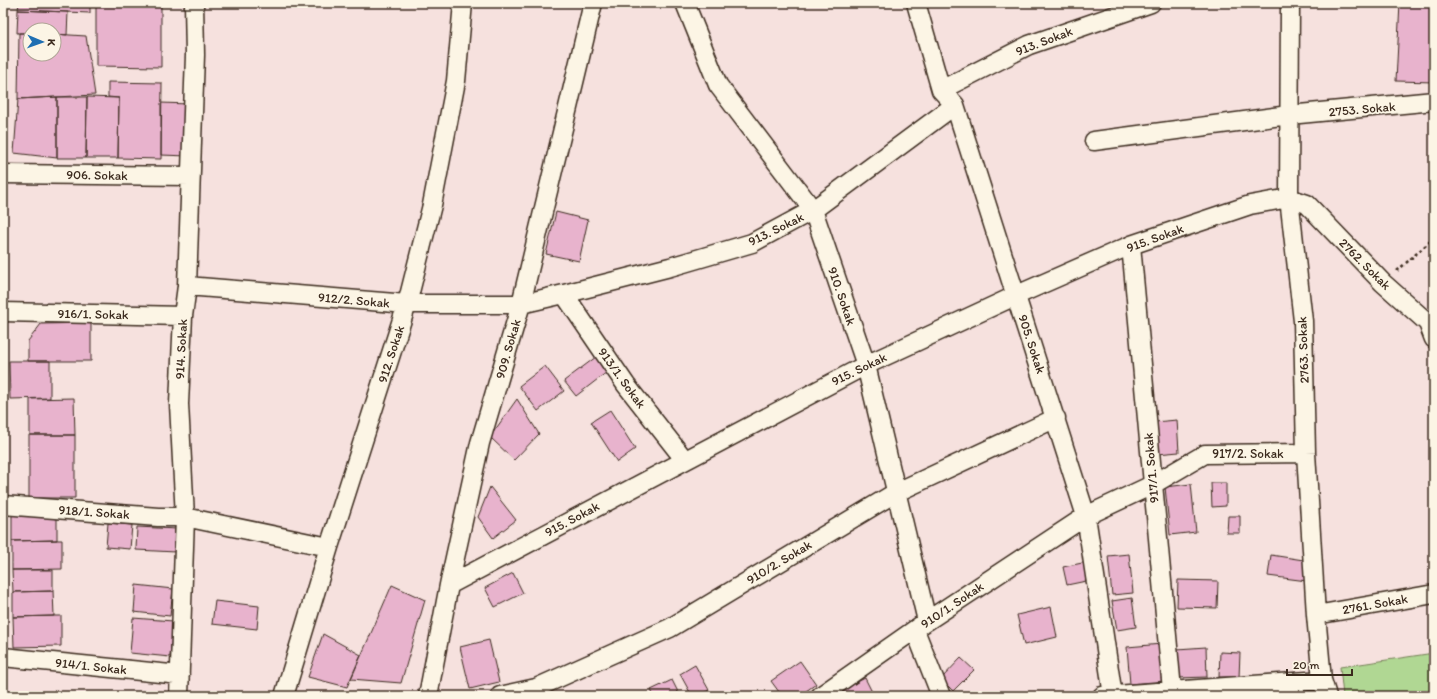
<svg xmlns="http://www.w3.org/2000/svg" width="1437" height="699" viewBox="0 0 1437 699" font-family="Itim,sans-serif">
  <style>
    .green { fill: #b0d793; stroke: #768058 }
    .building { fill: #e8b3cd; stroke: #3b2a1e }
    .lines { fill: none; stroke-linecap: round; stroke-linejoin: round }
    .minor-casing { stroke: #3b2a1e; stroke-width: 21 }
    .path { stroke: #3b2a1e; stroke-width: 2.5; stroke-dasharray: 3 3; stroke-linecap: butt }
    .minor { stroke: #fcf5e5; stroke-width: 18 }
    .labels { text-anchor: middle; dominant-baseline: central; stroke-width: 3.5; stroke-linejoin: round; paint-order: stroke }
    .street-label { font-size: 13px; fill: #3b2a1e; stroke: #fcf5e5 }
  </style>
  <rect width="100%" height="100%" fill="#f6e1de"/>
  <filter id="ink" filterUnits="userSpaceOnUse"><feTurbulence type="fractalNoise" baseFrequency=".025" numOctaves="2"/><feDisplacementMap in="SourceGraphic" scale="8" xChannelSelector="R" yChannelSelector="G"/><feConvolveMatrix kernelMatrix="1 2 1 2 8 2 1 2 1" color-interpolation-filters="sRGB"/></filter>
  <g filter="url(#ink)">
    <path class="green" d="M1434 653V696H1343L1340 667Z"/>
    <path class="building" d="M19 3H90V13L18 10Z
      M95 3H125V5H95Z
      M1400 3H1434V82L1396 81Z
      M96 5 161 6V67L96 66Z
      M18 10 68 12 67 35 54 34V30H30V33H17Z
      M19 33H30V54H54V34L86 36 95 95 18 99Z
      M108 82 162 83 161 159 118 158 119 98 108 97Z
      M57 97H87L86 158H57Z
      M57 97V158L14 153 18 99Z
      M87 97 119 98 118 158H86Z
      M161 103 189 104 188 156 161 155Z
      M556 212 588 220 579 261 546 254Z
      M91 323V361H28V341L41 324Z
      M596 357 607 372 576 396 564 381Z
      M9 361H50V398L10 399Z
      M545 366 564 391 538 411 519 386Z
      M74 398 75 435H30V399Z
      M517 399 539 434 514 460 490 437Z
      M610 410 635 449 617 462 591 422Z
      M1177 420 1179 452 1157 454 1155 422Z
      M29 435H75V498H29Z
      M1211 483H1226V506L1212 507Z
      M1191 484 1196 532 1170 535 1165 487Z
      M490 487 516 520 493 538 478 517Z
      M57 512V540L12 541V513Z
      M1228 516H1240V533H1227Z
      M108 523 132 525 130 549 106 547Z
      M137 527 177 529 176 552 136 550Z
      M57 540H62V569L12 570V541Z
      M1129 554 1133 593 1112 595 1108 556Z
      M1271 555 1310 561 1307 581 1268 576Z
      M1087 562 1091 580 1067 585 1063 567Z
      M12 570H53V591L13 592Z
      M513 573 523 593 495 607 485 588Z
      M1178 580 1218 581 1217 608 1177 607Z
      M136 585 173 589 170 616 134 612Z
      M392 585 425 600 401 683 351 679Z
      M53 591 54 616 13 617V592Z
      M1132 598 1136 627 1117 630 1112 601Z
      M215 601 259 606 257 629 212 624Z
      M1051 607 1057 637 1024 645 1017 615Z
      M54 616H61V646L14 647 13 617Z
      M133 618 173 621 170 657 130 653Z
      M323 634 361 655 347 687 308 677Z
      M489 640 499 682 470 689 460 647Z
      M1162 644 1165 681 1130 684 1127 647Z
      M1206 647 1207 677 1178 678 1177 649Z
      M1220 652 1240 653 1239 677H1219Z
      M961 658 974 670 953 691 941 679Z
      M800 661 816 684 799 696H782L771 681Z
      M695 665 709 690 698 696H692L680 674Z
      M865 678 874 696H830Z
      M672 680 680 696H654L651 690Z
      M917 692 919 696H910Z"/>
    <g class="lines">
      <defs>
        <path id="minor" d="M685 3 718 85 813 210 866 365 927 621
          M916 3 941 90 955 105 1086 516 1113 696
          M1290 3 1289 198 1303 321 1306 453 1316 615 1322 680 1327 696
          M941 90 1029 45 1151 3
          M1094 141 1289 115 1434 101
          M3 174 190 176
          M1131 245 1172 690
          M187 286 407 304H521L564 294 670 267 752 243 813 210 955 105
          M564 294 626 385 684 459
          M3 312 183 316
          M3 505 158 517H185L329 547
          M449 585 866 365 1017 295 1131 245 1250 205 1289 198 1307 204 1383 283 1428 323 1434 339
          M1316 615 1434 594
          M915 630 941 696
          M3 657 180 675
          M179 696 185 517 179 404 183 316 187 286 195 55 194 3
          M284 696 329 547 407 304 432 205 456 81 463 3
          M428 696 449 585 480 443 521 304 593 3
          M500 696 536 688 670 628 895 493 1056 418
          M820 696 927 621 1086 516 1152 485 1205 454 1306 453
          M1102 696 1322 680"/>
      </defs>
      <use href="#minor" class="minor-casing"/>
      <path class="path" d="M1397 271 1434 238"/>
      <use href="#minor" class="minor"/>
    </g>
  </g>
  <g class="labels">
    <g class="street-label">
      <text transform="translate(1044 41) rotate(-21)">913. Sokak</text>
      <text transform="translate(1362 109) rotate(-5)">2753. Sokak</text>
      <text transform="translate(97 175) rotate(1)">906. Sokak</text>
      <text transform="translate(776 229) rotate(-26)">913. Sokak</text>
      <text transform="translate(1155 238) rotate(-20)">915. Sokak</text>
      <text transform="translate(1365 264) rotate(45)">2762. Sokak</text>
      <text transform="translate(842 296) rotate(71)">910. Sokak</text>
      <text transform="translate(354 300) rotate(5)">912/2. Sokak</text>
      <text transform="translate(93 314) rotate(1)">916/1. Sokak</text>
      <text transform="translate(1032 344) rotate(72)">905. Sokak</text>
      <text transform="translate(181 349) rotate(-87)">914. Sokak</text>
      <text transform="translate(508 349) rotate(-74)">909. Sokak</text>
      <text transform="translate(1303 350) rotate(-92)">2763. Sokak</text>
      <text transform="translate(391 354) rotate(-72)">912. Sokak</text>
      <text transform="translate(859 369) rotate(-26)">915. Sokak</text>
      <text transform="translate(622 378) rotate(54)">913/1. Sokak</text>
      <text x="1248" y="453">917/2. Sokak</text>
      <text transform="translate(1151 468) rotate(-95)">917/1. Sokak</text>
      <text transform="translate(94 512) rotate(4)">918/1. Sokak</text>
      <text transform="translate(572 519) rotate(-28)">915. Sokak</text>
      <text transform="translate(779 562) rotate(-31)">910/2. Sokak</text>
      <text transform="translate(1375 604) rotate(-10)">2761. Sokak</text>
      <text transform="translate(952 605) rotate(-34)">910/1. Sokak</text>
      <text transform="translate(91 666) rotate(6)">914/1. Sokak</text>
    </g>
  </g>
  <rect width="1437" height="699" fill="none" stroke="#fcf5e5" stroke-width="16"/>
  <rect x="8" y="8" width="1421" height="683" fill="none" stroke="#3b2a1e" stroke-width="1.5" filter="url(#ink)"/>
  <g transform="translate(42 42) rotate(92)"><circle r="19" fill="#fcf5e5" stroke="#afa495"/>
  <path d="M0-3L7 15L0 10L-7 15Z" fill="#1f6fb2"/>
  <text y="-6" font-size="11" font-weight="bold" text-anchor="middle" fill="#3b2a1e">K</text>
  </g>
  <path d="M1287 669v6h65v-6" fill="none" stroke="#3b2a1e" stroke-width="2"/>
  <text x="1293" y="669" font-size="12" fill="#3b2a1e" stroke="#fcf5e5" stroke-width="3" paint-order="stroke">20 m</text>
</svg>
